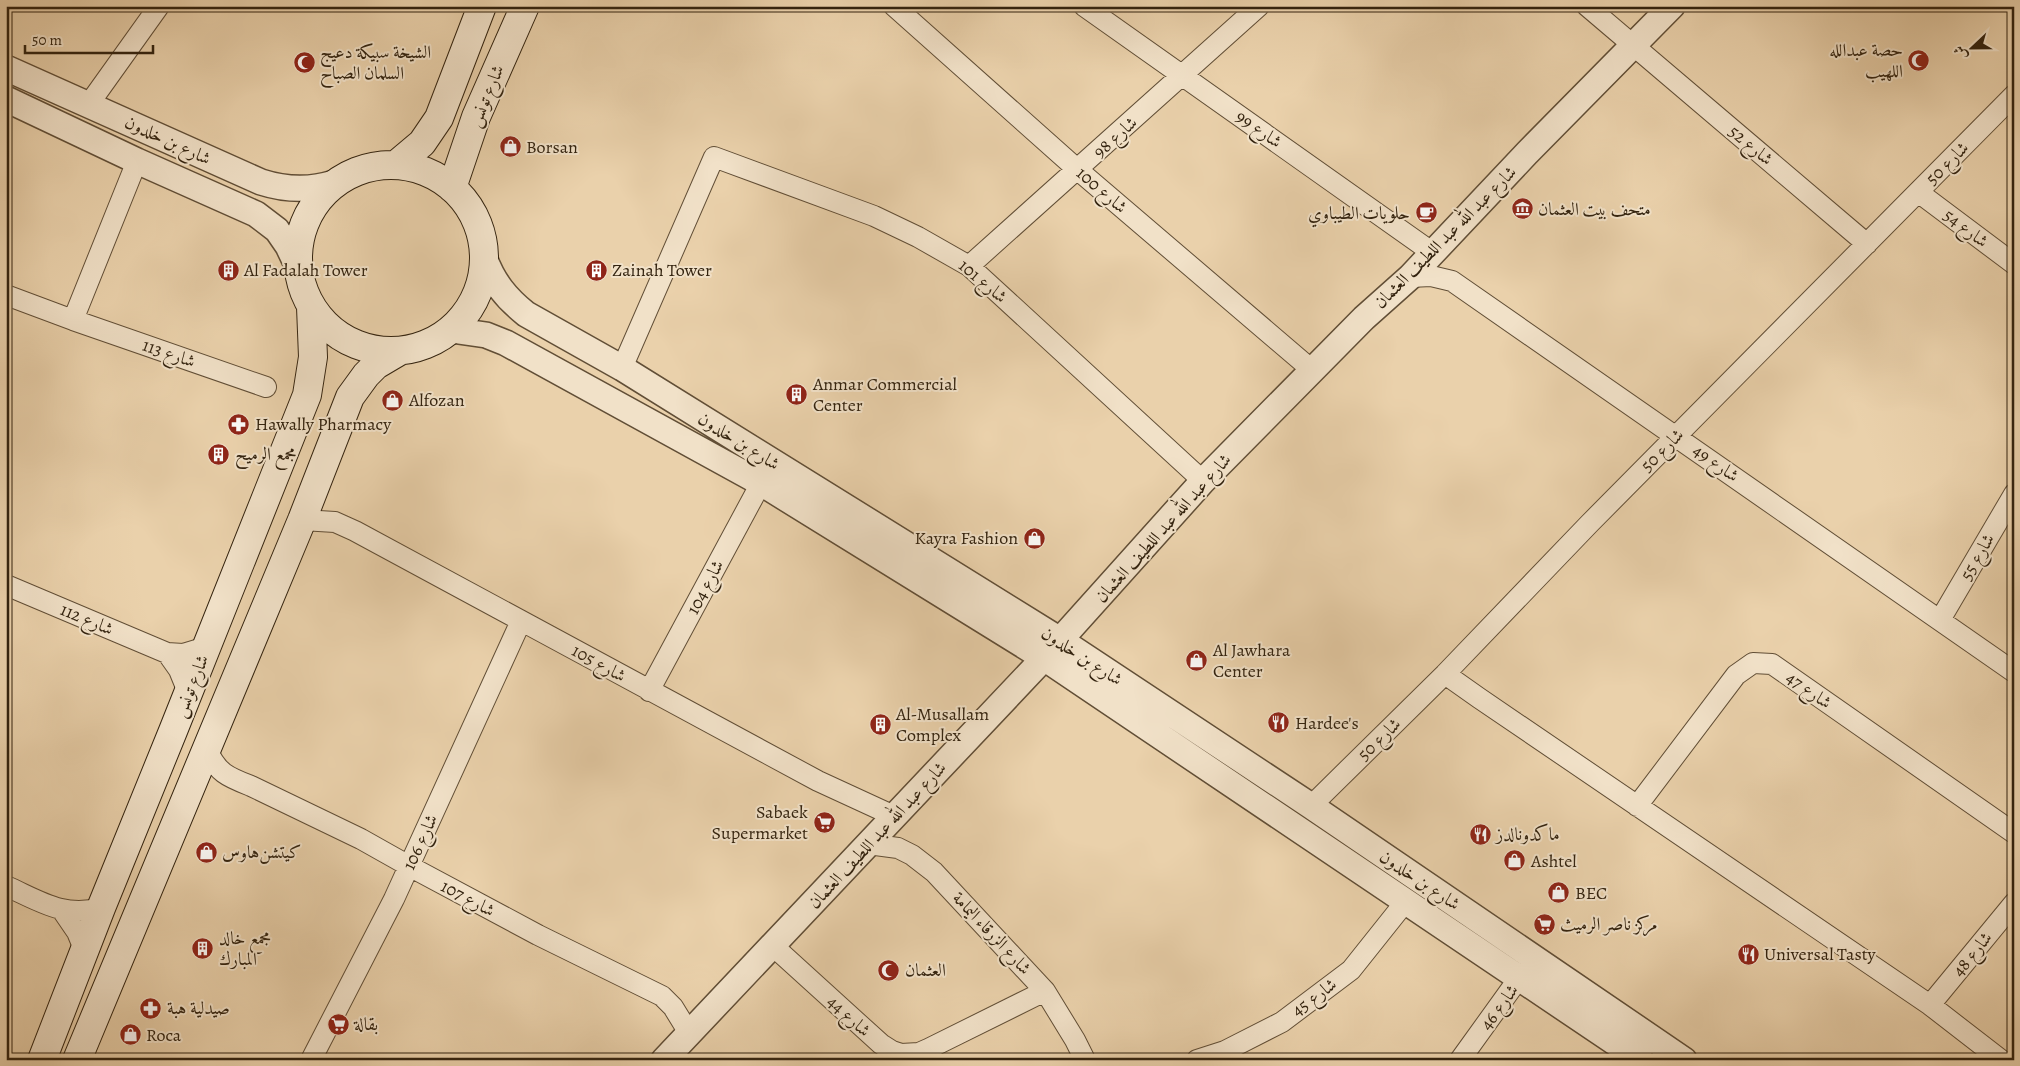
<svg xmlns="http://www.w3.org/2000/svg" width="2020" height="1066" viewBox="0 0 2020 1066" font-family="Alegreya,Amiri,serif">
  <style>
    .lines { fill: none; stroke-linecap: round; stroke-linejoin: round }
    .minor-casing { stroke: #614e36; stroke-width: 22 }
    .tertiary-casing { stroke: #614e36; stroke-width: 28 }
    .secondary-casing { stroke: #33230f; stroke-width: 30 }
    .minor { stroke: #f1e1c8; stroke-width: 20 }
    .tertiary { stroke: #f1e1c8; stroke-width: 25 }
    .secondary { stroke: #f1e1c8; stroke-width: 28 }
    .labels { text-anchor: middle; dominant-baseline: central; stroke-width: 4; stroke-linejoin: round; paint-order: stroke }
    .poi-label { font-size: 18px; fill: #33230f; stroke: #f1e1c8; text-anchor: start }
    .street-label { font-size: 18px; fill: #33230f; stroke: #f1e1c8 }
  </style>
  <rect width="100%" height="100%" fill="#ead1ab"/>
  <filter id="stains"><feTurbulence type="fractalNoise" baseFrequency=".004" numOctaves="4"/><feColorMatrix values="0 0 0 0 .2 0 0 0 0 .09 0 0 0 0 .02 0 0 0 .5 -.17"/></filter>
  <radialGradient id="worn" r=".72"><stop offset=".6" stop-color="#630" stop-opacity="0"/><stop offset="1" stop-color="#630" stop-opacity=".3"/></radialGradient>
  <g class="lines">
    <defs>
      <path id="minor" d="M894 6 1078 170 1312 370
        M1084 6 1433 253
        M1587 6 1867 244
        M89 104 159 6
        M1918 192 2014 264
        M969 266 1259 6
        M1410 277 1431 276 1452 281 2014 672
        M6 295 73 320 266 387
        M73 320 137 161
        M622 368 714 157 874 216 918 237 969 266 1203 481
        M302 520 335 522 355 531 818 781 894 816
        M6 585 167 653 183 654 206 647
        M1940 620 2014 494
        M167 653 179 670 188 692
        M1445 674 1479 698 1930 1005 2001 1060
        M649 691 761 483
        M207 749C217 773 228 777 251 786L361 839 409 866 538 935 662 996 673 1007 689 1033
        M1311 806 1445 674 1590 523 2014 95
        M1637 806 1736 675 1753 663 1772 664 2014 833
        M868 844 898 848 912 855 934 872 1045 991 1075 1040 1085 1060
        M6 886C40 901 63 918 101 908
        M62 910 77 932 84 949
        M772 945 881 1044 892 1051 901 1054 919 1053 928 1049 1045 991
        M1930 1005 2014 903
        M311 1060 394 899 521 621
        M1197 1060 1225 1051 1282 1022 1351 970 1406 901
        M1460 1060 1519 978"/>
      <path id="tertiary" d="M6 68 261 182C286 190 309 191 334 183
        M6 99 137 161 256 214 277 230 288 246 297 265
        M484 257C493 282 506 298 526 314L622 368 1060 640 1311 806 1684 1060
        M451 330 486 335 506 343 761 483 1044 658 1641 1060
        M664 1060 1044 658 1203 481 1364 318 1410 277 1527 153 1672 6"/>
      <path id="secondary" d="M397 164 422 143 439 118 482 6
        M298 258a93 93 0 1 1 186 0a93 93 0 1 1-186 0Z
        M452 188 476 117 525 6
        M42 1060 101 908 173 731 307 395 313 357 311 307
        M77 1060 302 520 350 397 366 375 376 365 398 352"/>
    </defs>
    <use href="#minor" class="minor-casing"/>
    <use href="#tertiary" class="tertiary-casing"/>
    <use href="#secondary" class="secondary-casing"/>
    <use href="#minor" class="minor"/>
    <use href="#tertiary" class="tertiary"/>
    <use href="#secondary" class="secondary"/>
  </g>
  <defs>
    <symbol id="mosque-disc" viewBox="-11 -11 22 22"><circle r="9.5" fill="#8f2418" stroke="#f1e1c8"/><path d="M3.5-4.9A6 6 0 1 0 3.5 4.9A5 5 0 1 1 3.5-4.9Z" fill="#fff"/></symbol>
    <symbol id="shop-disc" viewBox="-11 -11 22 22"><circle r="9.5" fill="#8f2418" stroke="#f1e1c8"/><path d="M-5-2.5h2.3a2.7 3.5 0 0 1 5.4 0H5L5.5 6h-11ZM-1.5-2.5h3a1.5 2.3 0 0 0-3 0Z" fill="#fff"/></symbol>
    <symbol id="museum-disc" viewBox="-11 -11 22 22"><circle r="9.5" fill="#8f2418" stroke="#f1e1c8"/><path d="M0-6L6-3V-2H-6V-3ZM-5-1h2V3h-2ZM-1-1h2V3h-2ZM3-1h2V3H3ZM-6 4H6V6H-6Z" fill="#fff"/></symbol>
    <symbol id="cafe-disc" viewBox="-11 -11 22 22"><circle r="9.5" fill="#8f2418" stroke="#f1e1c8"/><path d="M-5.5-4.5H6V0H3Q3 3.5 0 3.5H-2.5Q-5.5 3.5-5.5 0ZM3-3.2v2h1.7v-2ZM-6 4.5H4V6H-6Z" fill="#fff"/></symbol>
    <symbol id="building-disc" viewBox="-11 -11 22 22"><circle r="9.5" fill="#8f2418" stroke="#f1e1c8"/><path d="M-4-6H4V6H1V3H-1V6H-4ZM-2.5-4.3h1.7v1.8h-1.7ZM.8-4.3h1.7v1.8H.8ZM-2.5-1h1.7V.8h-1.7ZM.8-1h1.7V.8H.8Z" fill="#fff"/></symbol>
    <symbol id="pharmacy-disc" viewBox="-11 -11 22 22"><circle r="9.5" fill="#8f2418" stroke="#f1e1c8"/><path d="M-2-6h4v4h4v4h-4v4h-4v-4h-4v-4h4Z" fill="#fff"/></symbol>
    <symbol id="restaurant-disc" viewBox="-11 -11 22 22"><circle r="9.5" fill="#8f2418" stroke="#f1e1c8"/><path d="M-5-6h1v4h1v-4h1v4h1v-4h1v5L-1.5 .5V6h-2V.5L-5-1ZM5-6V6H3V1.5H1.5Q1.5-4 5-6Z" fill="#fff"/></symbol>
    <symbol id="supermarket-disc" viewBox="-11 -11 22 22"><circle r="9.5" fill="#8f2418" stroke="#f1e1c8"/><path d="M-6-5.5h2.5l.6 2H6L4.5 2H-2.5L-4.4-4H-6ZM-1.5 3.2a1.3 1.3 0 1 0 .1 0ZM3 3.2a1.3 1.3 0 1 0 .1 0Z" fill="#fff"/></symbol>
  </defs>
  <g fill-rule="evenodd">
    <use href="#mosque-disc" x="1906" y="48" width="25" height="25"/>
    <use href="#mosque-disc" x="292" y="50" width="25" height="25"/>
    <use href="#shop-disc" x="498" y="134" width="25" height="25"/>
    <use href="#museum-disc" x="1510" y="196" width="25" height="25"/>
    <use href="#cafe-disc" x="1414" y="200" width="25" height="25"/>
    <use href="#building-disc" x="216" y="258" width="25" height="25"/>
    <use href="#building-disc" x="584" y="258" width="25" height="25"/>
    <use href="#building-disc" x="784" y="382" width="25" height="25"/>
    <use href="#shop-disc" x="380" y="388" width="25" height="25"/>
    <use href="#pharmacy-disc" x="226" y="412" width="25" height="25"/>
    <use href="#building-disc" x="206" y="442" width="25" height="25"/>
    <use href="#shop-disc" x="1022" y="526" width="25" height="25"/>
    <use href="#shop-disc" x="1184" y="648" width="25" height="25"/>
    <use href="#restaurant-disc" x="1266" y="710" width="25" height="25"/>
    <use href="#building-disc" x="868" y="712" width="25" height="25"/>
    <use href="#supermarket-disc" x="812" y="810" width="25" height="25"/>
    <use href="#restaurant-disc" x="1468" y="822" width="25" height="25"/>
    <use href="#shop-disc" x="194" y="840" width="25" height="25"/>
    <use href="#shop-disc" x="1502" y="848" width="25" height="25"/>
    <use href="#shop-disc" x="1546" y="880" width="25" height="25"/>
    <use href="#supermarket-disc" x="1532" y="912" width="25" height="25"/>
    <use href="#building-disc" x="190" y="936" width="25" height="25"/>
    <use href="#restaurant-disc" x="1736" y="942" width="25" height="25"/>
    <use href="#mosque-disc" x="876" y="958" width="25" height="25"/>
    <use href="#pharmacy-disc" x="138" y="996" width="25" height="25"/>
    <use href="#supermarket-disc" x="326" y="1012" width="25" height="25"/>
    <use href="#shop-disc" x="118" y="1022" width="25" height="25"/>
  </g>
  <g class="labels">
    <g class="poi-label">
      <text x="1903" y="50" text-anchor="end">حصة عبدالله<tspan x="1903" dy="21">اللهيب</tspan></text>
      <text x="320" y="52">الشيخة سبيكة دعيج<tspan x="320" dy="21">السلمان الصباح</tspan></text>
      <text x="526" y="147">Borsan</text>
      <text x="1538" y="209">متحف بيت العثمان</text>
      <text x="1410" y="213" text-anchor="end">حلويات الطيباوي</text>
      <text x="244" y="270">Al Fadalah Tower</text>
      <text x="612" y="270">Zainah Tower</text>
      <text x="813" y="384">Anmar Commercial<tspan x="813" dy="21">Center</tspan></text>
      <text x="409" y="400">Alfozan</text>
      <text x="255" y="424">Hawally Pharmacy</text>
      <text x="235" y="454">مجمع الرميح</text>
      <text x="1018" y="538" text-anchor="end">Kayra Fashion</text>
      <text x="1213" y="650">Al Jawhara<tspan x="1213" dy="21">Center</tspan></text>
      <text x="896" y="714">Al-Musallam<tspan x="896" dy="21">Complex</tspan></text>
      <text x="1295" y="723">Hardee's</text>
      <text x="808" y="812" text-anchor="end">Sabaek<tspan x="808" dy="21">Supermarket</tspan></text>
      <text x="1496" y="834">ماكدونالدز</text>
      <text x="222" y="852">كيتشن‌هاوس</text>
      <text x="1531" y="861">Ashtel</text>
      <text x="1575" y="893">BEC</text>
      <text x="1560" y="924">مركز ناصر الرميث</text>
      <text x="219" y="938">مجمع خالد<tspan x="219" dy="21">المبارك</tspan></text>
      <text x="1764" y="954">Universal Tasty</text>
      <text x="905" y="970">العثمان</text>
      <text x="167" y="1008">صيدلية هبة</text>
      <text x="354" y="1024">بقالة</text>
      <text x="146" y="1035">Roca</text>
    </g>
    <g class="street-label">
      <text transform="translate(486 96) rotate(-67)">شارع تونس</text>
      <text transform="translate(1259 129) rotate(35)">شارع 99</text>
      <text transform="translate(1115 137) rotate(-42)">شارع 98</text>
      <text transform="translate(168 140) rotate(25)">شارع بن خلدون</text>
      <text transform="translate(1751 145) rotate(40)">شارع 52</text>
      <text transform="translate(1947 163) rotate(-45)">شارع 50</text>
      <text transform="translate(1102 190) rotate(41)">شارع 100</text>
      <text transform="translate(1966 228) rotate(37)">شارع 54</text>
      <text transform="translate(1445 237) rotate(-45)">شارع عبد الله عبد اللطيف العثمان</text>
      <text transform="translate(983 281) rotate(40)">شارع 101</text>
      <text transform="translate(169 353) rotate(19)">شارع 113</text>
      <text transform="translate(739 441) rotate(32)">شارع بن خلدون</text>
      <text transform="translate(1662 450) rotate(-45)">شارع 50</text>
      <text transform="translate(1716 463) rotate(35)">شارع 49</text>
      <text transform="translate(1163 528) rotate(-48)">شارع عبد الله عبد اللطيف العثمان</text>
      <text transform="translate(1977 557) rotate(-60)">شارع 55</text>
      <text transform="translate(705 587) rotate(-62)">شارع 104</text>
      <text transform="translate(87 619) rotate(23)">شارع 112</text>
      <text transform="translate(1082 656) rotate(33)">شارع بن خلدون</text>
      <text transform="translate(599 663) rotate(29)">شارع 105</text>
      <text transform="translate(191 686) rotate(-68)">شارع تونس</text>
      <text transform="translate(1809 690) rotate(35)">شارع 47</text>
      <text transform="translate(1379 739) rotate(-44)">شارع 50</text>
      <text transform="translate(877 835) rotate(-47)">شارع عبد الله عبد اللطيف العثمان</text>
      <text transform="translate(420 842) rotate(-65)">شارع 106</text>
      <text transform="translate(1420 880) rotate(34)">شارع بن خلدون</text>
      <text transform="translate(468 898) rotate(28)">شارع 107</text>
      <text transform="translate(992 933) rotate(47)">شارع الزرقاء اليمامة</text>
      <text transform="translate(1972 954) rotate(-51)">شارع 48</text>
      <text transform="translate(1314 997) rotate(-37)">شارع 45</text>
      <text transform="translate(1499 1007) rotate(-54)">شارع 46</text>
      <text transform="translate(849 1016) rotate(42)">شارع 44</text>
    </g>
  </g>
  <rect width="2020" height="1066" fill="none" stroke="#ead1ab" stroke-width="25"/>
  <rect x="8" y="8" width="2005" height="1051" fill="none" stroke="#33230f" stroke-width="2.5"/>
  <rect x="12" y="12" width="1995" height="1041" fill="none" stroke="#33230f"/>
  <g transform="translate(1972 48) rotate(248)" stroke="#f1e1c8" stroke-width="4" paint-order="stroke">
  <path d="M0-4L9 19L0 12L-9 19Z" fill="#33230f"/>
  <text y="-8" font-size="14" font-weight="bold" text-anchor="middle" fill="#33230f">ش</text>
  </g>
  <path d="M25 45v8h128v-8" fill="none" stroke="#33230f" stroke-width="2.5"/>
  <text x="32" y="45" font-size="15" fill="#33230f" stroke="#f1e1c8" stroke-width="4" paint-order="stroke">50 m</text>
  <rect width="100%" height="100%" filter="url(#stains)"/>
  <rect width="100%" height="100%" fill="url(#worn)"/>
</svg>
